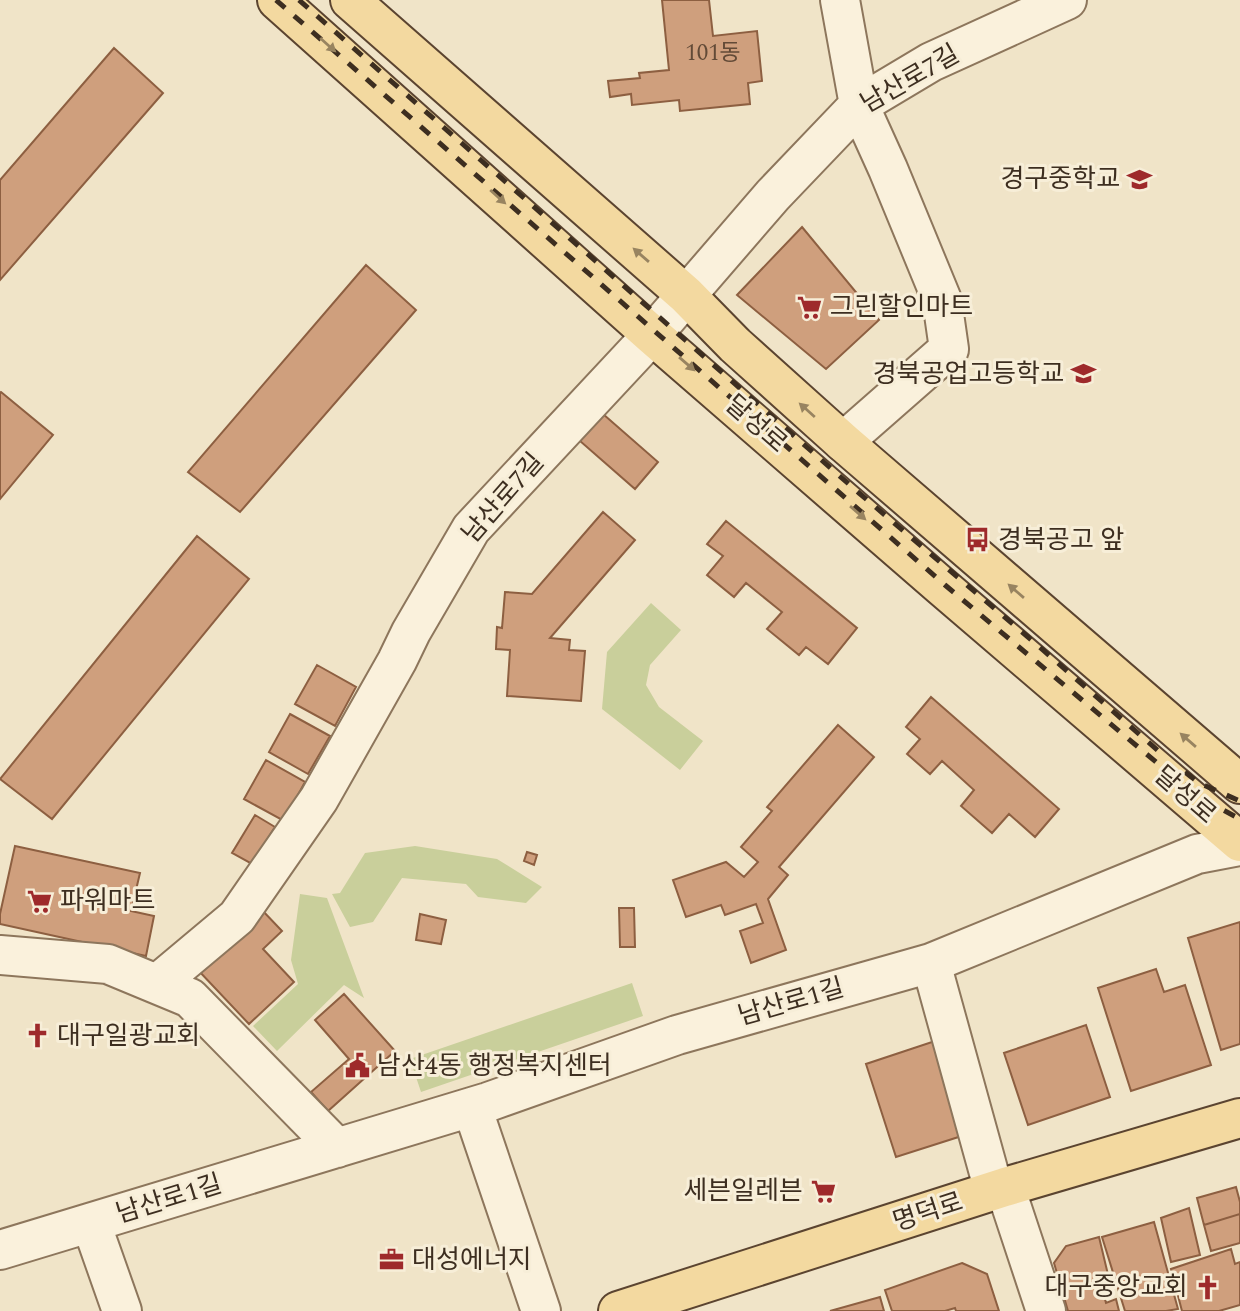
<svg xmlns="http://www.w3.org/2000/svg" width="1240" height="1311" viewBox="0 0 1240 1311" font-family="Spectral,'Noto Sans KR',serif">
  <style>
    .green { fill: #c9cf9b }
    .building { fill: #cf9f7d; stroke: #8d5f41; stroke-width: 2 }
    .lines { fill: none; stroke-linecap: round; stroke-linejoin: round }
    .minor-casing { stroke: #8d765c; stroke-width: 42 }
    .major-casing { stroke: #5b4430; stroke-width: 42 }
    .minor { stroke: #faf1dc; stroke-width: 38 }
    .major { stroke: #f3d9a0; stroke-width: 38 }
    .rail { stroke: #3d2e20; stroke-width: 5; stroke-dasharray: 12 12; stroke-linecap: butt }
    .oneway { fill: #988460 }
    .labels { text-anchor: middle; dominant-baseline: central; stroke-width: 6; stroke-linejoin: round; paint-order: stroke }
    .number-label { font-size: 23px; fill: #624a37 }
    .street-label { font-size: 26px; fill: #3d2e20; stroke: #f7eed8 }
    .poi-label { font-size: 26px; fill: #3d2e20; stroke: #f7eed8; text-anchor: start }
  </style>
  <rect width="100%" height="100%" fill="#f0e4c8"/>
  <path class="green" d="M651 603 681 630 650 665 646 685 659 707 703 741 680 770 602 709 607 652Z
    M415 846 497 859 542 887 526 903 478 897 466 884 402 878 373 922 350 927 332 894 340 893 365 853Z
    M300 894 327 898 364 998 344 985 277 1051 253 1026 298 984 291 960Z
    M632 983 643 1016 421 1092 410 1059Z"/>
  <path class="building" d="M662 0H709L713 36 757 31 762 81 748 83 750 104 680 111 679 100 632 105 631 94 610 97 608 81 640 78 639 73 669 70Z
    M114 48 163 93 0 280V180Z
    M802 227 879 320 826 369 737 295Z
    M366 265 416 310 240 512 188 472Z
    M1 392 53 435 0 499V393Z
    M595 407 658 462 635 489 572 434Z
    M603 512 635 540 550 638 570 640 569 650 585 651 581 701 507 696 510 650 496 649 497 627 502 628 505 592 532 594Z
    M726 521 857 628 828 664 806 647 799 655 767 629 782 612 746 583 734 597 707 575 723 556 707 544Z
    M197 536 249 579 52 819 0 779Z
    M317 665 356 687 335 726 295 704Z
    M931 697 1059 809 1035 837 1009 814 992 833 961 806 974 790 942 761 930 774 907 754 920 739 906 727Z
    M290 714 330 736 308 774 269 752Z
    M838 725 874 757 779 867 788 875 768 899 786 950 751 963 740 931 763 923 756 904 725 915 721 905 686 917 673 880 726 862 744 877 758 862 741 847 772 811 767 807Z
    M266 760 305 782 284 821 244 799Z
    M255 815 275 827 252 864 232 853Z
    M15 846 140 873 131 911 154 916 146 956 0 924V914Z
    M527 852 537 855 534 865 524 861Z
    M619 908H634L635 947H620Z
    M261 909 282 931 263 949 294 982 249 1024 197 969Z
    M420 914 446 920 441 944 416 940Z
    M1240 922V1044L1221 1050 1188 938Z
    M1156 969 1164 992 1185 985 1211 1065 1131 1091 1098 988Z
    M344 994 395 1051 328 1111 311 1092 349 1059 315 1020Z
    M1086 1025 1110 1097 1028 1125 1004 1053Z
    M941 1039 971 1133 896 1157 866 1064Z
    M1236 1187 1240 1202V1214L1204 1225 1197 1198Z
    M1189 1208 1200 1255 1171 1262 1161 1218Z
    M1240 1214V1243L1211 1251 1204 1225Z
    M1154 1222 1178 1309 1166 1311H1125L1102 1237Z
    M1099 1237 1110 1283 1101 1285 1106 1303 1116 1299 1119 1311H1068L1054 1263 1066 1246Z
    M1231 1249 1235 1264 1240 1262V1305L1219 1311H1182L1171 1269Z
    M962 1263 987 1274 999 1311H956L955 1308 945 1311H892L885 1290Z
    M880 1297 884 1311H830Z"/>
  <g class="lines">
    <defs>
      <path id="minor" d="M840 0 859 105 888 169 942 300 949 349 843 442
        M0 955 108 964 190 998 337 1148
        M931 963 994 1191
        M157 984 237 917 319 799 397 661 411 632 471 529 652 335 773 195 859 105 931 62 1067 0
        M472 1107 541 1311
        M1005 1187 1046 1311
        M91 1223 122 1311
        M0 1250 488 1102 677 1035 931 963 1197 854 1240 846"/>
      <path id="major" d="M277 0 652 335 941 586 1240 842
        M350 0 686 295 735 345 843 442 1240 784
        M618 1311 1005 1187 1240 1118"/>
    </defs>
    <use href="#minor" class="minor-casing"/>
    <use href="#major" class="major-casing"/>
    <use href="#minor" class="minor"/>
    <use href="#major" class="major"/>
    <path class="rail" d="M276 0 945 585 1156 762 1208 802 1240 819
      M299 0 859 493 1035 643 1163 755
      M1185 772 1199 783 1240 801"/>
  </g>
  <defs><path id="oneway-solid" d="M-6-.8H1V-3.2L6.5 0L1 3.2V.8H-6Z" transform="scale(1.75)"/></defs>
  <g class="oneway">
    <use href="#oneway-solid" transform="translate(328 45) rotate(42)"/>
    <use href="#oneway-solid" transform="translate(498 197) rotate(42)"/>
    <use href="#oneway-solid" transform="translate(641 255) rotate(-139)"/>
    <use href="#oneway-solid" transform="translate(687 364) rotate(41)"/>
    <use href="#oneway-solid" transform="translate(807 410) rotate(-138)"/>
    <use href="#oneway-solid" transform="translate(858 513) rotate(41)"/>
    <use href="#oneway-solid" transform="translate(1016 591) rotate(-139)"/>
    <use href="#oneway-solid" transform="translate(1188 740) rotate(-139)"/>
  </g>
  <defs>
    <symbol id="school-bare" viewBox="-9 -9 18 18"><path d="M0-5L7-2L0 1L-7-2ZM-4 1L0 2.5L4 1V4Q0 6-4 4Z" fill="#9e2a2b" stroke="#f7eed8" stroke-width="2.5" paint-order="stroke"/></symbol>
    <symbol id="supermarket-bare" viewBox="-9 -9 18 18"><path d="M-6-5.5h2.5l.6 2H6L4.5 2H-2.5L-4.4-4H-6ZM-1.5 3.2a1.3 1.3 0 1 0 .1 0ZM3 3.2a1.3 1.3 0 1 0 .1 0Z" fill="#9e2a2b" stroke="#f7eed8" stroke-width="2.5" paint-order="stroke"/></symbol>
    <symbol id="bus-bare" viewBox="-9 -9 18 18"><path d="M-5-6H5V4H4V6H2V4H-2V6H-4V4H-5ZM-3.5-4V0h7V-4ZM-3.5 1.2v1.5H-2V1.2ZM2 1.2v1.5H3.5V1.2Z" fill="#9e2a2b" stroke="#f7eed8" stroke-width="2.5" paint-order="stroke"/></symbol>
    <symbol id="church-bare" viewBox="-9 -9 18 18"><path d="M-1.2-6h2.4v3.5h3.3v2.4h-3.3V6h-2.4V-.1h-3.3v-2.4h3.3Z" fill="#9e2a2b" stroke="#f7eed8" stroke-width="2.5" paint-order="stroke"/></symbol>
    <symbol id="civic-bare" viewBox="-9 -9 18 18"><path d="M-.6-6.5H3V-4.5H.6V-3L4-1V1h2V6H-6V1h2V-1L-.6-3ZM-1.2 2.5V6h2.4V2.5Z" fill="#9e2a2b" stroke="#f7eed8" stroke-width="2.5" paint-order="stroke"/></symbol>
    <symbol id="office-bare" viewBox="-9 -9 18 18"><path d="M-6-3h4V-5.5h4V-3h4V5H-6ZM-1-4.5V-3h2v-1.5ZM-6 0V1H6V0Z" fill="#9e2a2b" stroke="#f7eed8" stroke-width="2.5" paint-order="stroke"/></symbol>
  </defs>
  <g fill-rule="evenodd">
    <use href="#school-bare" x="1122" y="162" width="35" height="35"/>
    <use href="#supermarket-bare" x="792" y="290" width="35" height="35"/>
    <use href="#school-bare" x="1066" y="356" width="35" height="35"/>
    <use href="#bus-bare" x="960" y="522" width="35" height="35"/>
    <use href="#supermarket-bare" x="22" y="884" width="35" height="35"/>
    <use href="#church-bare" x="20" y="1018" width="35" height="35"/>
    <use href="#civic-bare" x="340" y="1048" width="35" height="35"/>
    <use href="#supermarket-bare" x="806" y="1174" width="35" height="35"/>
    <use href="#office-bare" x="374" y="1242" width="35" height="35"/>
    <use href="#church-bare" x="1190" y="1270" width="35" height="35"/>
  </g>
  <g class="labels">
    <g class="number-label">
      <text x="713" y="53">101동</text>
    </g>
    <g class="street-label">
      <text transform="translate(910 79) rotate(-30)">남산로7길</text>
      <text transform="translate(756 424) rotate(41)">달성로</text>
      <text transform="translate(503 498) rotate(-49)">남산로7길</text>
      <text transform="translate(1185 795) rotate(41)">달성로</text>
      <text transform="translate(791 1002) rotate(-16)">남산로1길</text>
      <text transform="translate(169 1199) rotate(-17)">남산로1길</text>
      <text transform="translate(928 1212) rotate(-18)">명덕로</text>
    </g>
    <g class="poi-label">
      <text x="1120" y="179" text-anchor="end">경구중학교</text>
      <text x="830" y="307">그린할인마트</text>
      <text x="1064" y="374" text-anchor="end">경북공업고등학교</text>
      <text x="998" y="540">경북공고 앞</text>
      <text x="60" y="901">파워마트</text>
      <text x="57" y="1036">대구일광교회</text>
      <text x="377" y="1066">남산4동 행정복지센터</text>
      <text x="803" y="1191" text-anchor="end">세븐일레븐</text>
      <text x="412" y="1260">대성에너지</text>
      <text x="1188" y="1287" text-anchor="end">대구중앙교회</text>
    </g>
  </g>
</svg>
